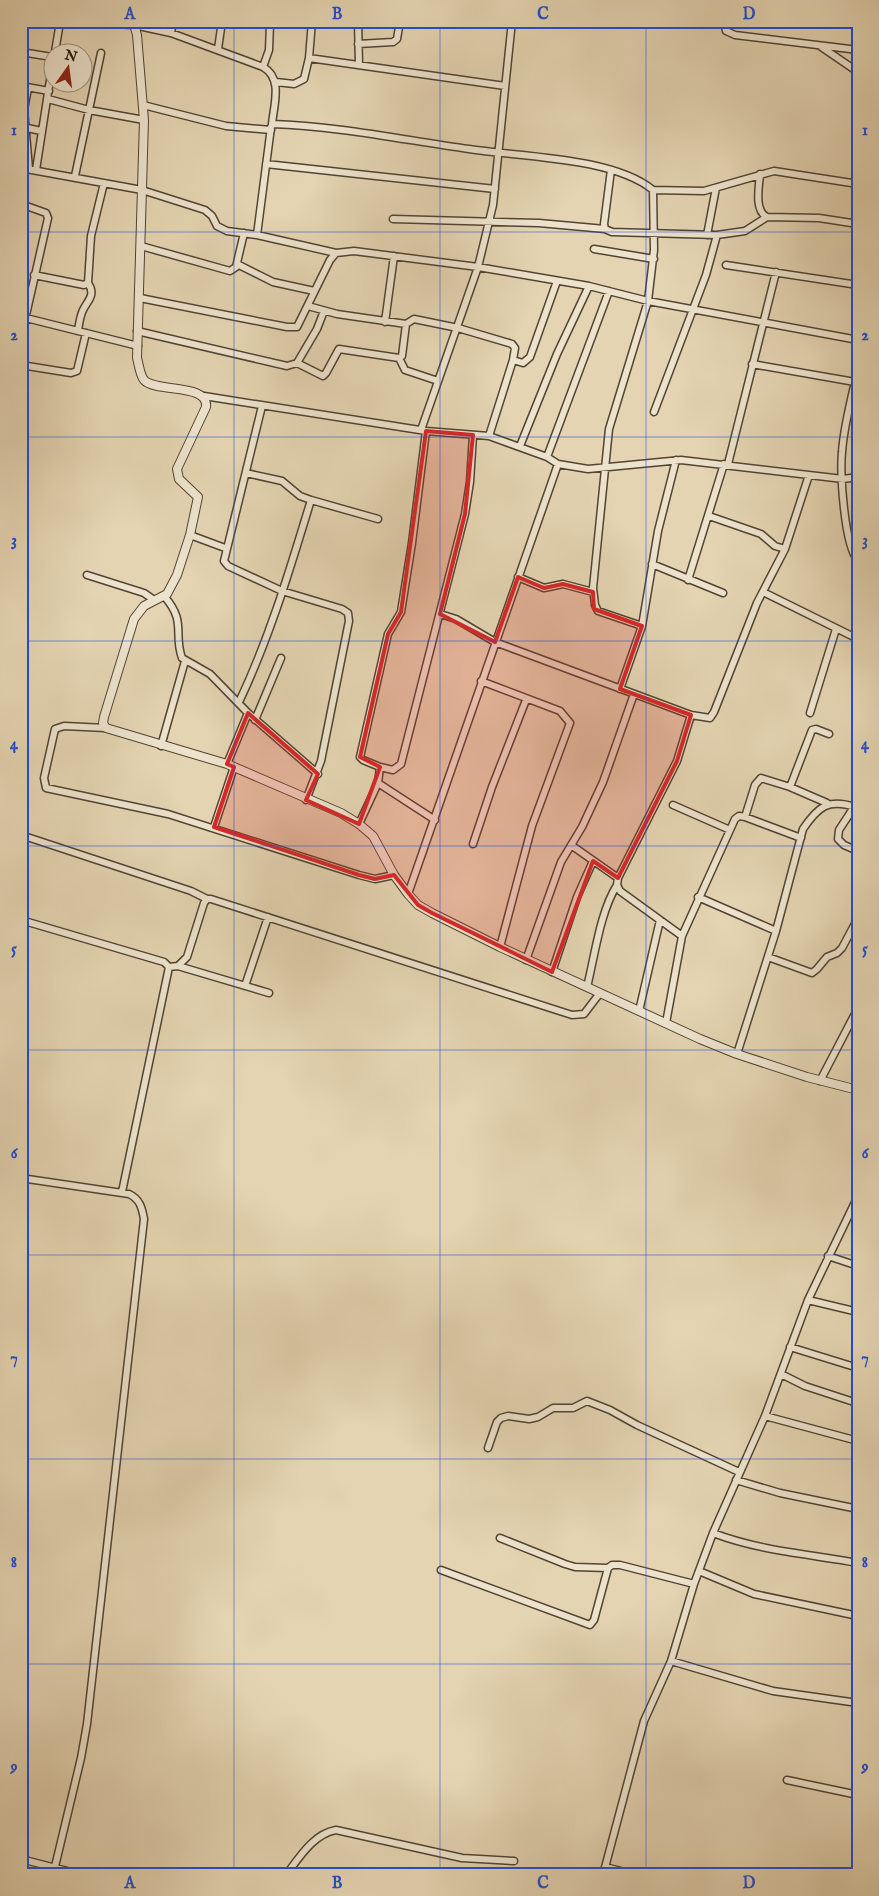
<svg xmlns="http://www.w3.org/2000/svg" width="879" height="1896" viewBox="0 0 879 1896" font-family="'IM FELL English',serif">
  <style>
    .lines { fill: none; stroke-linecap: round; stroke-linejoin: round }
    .minor-casing { stroke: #514433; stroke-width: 9 }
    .tertiary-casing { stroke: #514433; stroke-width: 10 }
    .minor { stroke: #ede3cd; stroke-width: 6 }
    .tertiary { stroke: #ede3cd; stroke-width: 8 }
    .marked { fill: #d62828; fill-opacity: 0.2; stroke: #d62828; stroke-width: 4; stroke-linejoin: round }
    .grid { fill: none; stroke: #1d4ed8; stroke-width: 1; stroke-opacity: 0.55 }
    .neatline { fill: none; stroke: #1d4ed8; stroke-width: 2 }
    .grid-label { font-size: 16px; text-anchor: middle; font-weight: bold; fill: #1d4ed8 }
  </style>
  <rect width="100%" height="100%" fill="#e4d4b2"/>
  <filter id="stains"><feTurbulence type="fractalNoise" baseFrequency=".004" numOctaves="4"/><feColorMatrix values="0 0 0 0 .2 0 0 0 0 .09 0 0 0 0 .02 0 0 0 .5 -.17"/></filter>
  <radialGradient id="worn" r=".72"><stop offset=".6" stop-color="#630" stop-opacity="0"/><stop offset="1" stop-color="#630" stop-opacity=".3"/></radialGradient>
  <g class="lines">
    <defs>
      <path id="minor" d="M52 21 134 25 171 33 263 67C283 78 274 104 272 124 338 126 404 140 469 149 521 157 613 157 653 190
        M358 21 359 65
        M724 21 726 31 735 35 858 50
        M171 33 173 21
        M358 44 393 42 397 39 400 21
        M820 46 858 72
        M218 49 222 21
        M21 52 52 57
        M55 52 60 22
        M309 58 505 86
        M263 67 269 50 270 24 278 21
        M276 82 294 84 304 79 309 58 312 21
        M21 86 49 91
        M28 88 24 110 29 169
        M48 99 89 110 144 120
        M143 105 226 126 271 130
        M23 127 41 131
        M266 164 495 189
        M21 168 142 190 205 210 212 216 217 226 227 231 257 235 336 253
        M36 170 52 67
        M611 170 604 224 605 229 612 232 717 235 745 231 767 217
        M760 174C759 187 754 211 767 217L819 218 858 224
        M75 176 101 53
        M21 188 25 168
        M21 204 46 213 48 218 21 337
        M393 219 539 223 605 229
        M257 235 271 127
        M707 235 716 188
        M141 246 230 271 236 267 244 233
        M594 249 654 259
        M237 264 273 282 314 291
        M726 265 858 285
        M34 275 84 285 88 283 91 236 104 183
        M140 298 287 327H297L330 260 336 253 354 251 478 267 589 286 648 301 858 340
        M308 306 337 314 406 324
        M22 317 138 346
        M385 322 394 256
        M78 331C79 324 80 316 83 310 88 300 96 295 88 283
        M137 331 287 366 297 363 317 329 324 311
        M399 358 405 370 438 381
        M513 360 523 363 530 357 557 281
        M297 363 323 376 326 373 339 349 399 358 402 356 406 324 414 319 458 328 512 344 515 348 513 360 489 436
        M752 364 855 382
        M21 365 71 373 77 371 86 333
        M858 369C852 396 844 424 842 452 840 473 844 545 858 561
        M204 396 426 431 489 436 547 457 558 464 588 469 681 460 843 479 858 477
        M262 406 224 561 228 566 282 591 342 609 348 613 349 621 321 761 306 800
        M654 412 706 275 717 235
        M421 430 478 267 493 205 512 21
        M520 446 557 354 589 286
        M547 457 609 291
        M728 464 776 272
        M246 473 282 481 300 496 311 500 378 519
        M709 516 761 534 775 546 785 549
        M190 535 225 548
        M652 564 723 593
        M87 575 144 593 154 600
        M518 577 544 588 563 584 593 592
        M688 580 724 464
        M763 592 858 639
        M164 596C187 622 173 633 182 658L210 674 248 713 318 774
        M440 614 456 619 495 642 691 715 710 718 714 712 757 603 785 549 809 475
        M642 626 598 611 595 605 593 588 609 429 648 301 654 250 653 190 704 191 774 171 858 184
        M481 681 560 711 570 723 532 826 500 947
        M620 689 642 626 658 531 676 460
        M239 702C270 637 290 569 311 500
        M810 713 836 629
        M255 720 281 658
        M106 728 64 726 55 729 44 778 46 788 168 814 359 875 375 879 394 875
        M161 746 185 661
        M227 764 248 713
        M380 767 363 760 360 757 388 634 401 612 412 543 426 431
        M378 783 435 820
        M790 787 812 730 816 729 829 734
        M858 801 839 830 838 839 844 845 858 851
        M673 805 730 830
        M745 817 755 785 761 778 790 787 827 803
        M359 824 378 783 380 767 393 770 401 764 465 514 470 482 473 435
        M214 827 234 767
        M21 835 191 891 207 899
        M473 844 492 787 526 700
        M571 845 618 878
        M408 894 558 464
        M698 897 776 931
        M21 920 164 962 169 967 122 1192
        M682 936 620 891 617 885 618 878 677 761 691 715
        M768 957 812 973 817 969 827 957 837 953 842 948 858 918
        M526 960 561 862 582 827 603 782 634 694
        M178 966 269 993
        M169 967 178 966 187 957 204 903 207 899H211L572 1015 584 1014 600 993
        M552 972 577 897 593 861
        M245 986 268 917
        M587 987C595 955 600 912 617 885
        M639 1011 660 920
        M666 1023 682 936 735 819 739 816 745 817 801 838
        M737 1054 776 931 803 829C818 807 828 798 855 807
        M820 1081 858 1008
        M21 1178 129 1194C140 1199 142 1208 144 1219L87 1724 81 1758 53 1875
        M828 1256 858 1266
        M808 1300 858 1312
        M790 1347 858 1368
        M781 1374 805 1386 857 1403
        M765 1416 858 1441
        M488 1448 497 1422 501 1418 508 1416 529 1419 538 1417 553 1408H573L587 1401 610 1410 637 1425 739 1472
        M736 1480 780 1493 858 1509
        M713 1533C760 1551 808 1554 858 1563
        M500 1538 565 1564 575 1567 608 1568
        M441 1570 590 1625 594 1620 608 1568 612 1565H620L694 1584
        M699 1571 754 1594 858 1616
        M671 1661 773 1691 858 1703
        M787 1780 858 1795
        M21 1859 83 1875
        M605 1867 637 1875
        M286 1875C299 1858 313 1834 336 1830L462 1858 514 1861
        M603 1875 644 1721 671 1661 694 1584 713 1533 765 1416 808 1300 858 1196"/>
      <path id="tertiary" d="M133 21 137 35 144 120 137 358C139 365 140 375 144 380 156 393 209 383 206 407L177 469 179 479 198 497 190 535 177 575 167 594 144 606 134 619 104 717 103 723 106 728 227 764 341 813 359 824 373 836 394 875 408 894 418 905 432 913 500 947 700 1039 737 1054 807 1077 858 1090"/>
    </defs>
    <use href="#minor" class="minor-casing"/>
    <use href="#tertiary" class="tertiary-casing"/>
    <use href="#minor" class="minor"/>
    <use href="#tertiary" class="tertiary"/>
  </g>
  <path class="marked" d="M426 431 473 435 465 514 440 614 495 642 518 577 544 588 563 584 593 592 594 609 642 626 620 689 691 715 677 761 618 878 593 861 552 972 432 913 418 905 394 875 375 879 359 875 214 827 234 767 227 764 248 713 318 774 306 800 359 824 380 767 360 757 388 634 401 612Z"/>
  <path class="grid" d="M234 21V1875M440 21V1875M646 21V1875M21 232H858M21 437H858M21 641H858M21 846H858M21 1050H858M21 1255H858M21 1459H858M21 1664H858"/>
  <rect width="879" height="1896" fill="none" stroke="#e4d4b2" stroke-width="55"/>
  <g transform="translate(68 68) rotate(14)"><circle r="24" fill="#ede3cd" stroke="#9b907f"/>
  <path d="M0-4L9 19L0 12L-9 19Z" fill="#8f2418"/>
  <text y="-8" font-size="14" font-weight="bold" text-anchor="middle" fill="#201409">N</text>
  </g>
  <rect x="28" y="28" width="824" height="1840" class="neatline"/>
  <g class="grid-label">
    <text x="130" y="19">A</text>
    <text x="337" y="19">B</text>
    <text x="543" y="19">C</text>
    <text x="749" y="19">D</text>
    <text x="14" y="135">1</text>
    <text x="865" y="135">1</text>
    <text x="14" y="340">2</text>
    <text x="865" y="340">2</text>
    <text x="14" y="545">3</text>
    <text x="865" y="545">3</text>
    <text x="14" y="749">4</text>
    <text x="865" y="749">4</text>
    <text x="14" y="954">5</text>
    <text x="865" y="954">5</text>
    <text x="14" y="1158">6</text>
    <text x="865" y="1158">6</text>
    <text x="14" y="1363">7</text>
    <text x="865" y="1363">7</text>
    <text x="14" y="1567">8</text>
    <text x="865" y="1567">8</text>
    <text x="14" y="1772">9</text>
    <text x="865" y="1772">9</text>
    <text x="130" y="1888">A</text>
    <text x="337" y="1888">B</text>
    <text x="543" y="1888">C</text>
    <text x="749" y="1888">D</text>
  </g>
  <rect width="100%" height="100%" filter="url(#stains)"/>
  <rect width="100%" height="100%" fill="url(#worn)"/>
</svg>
